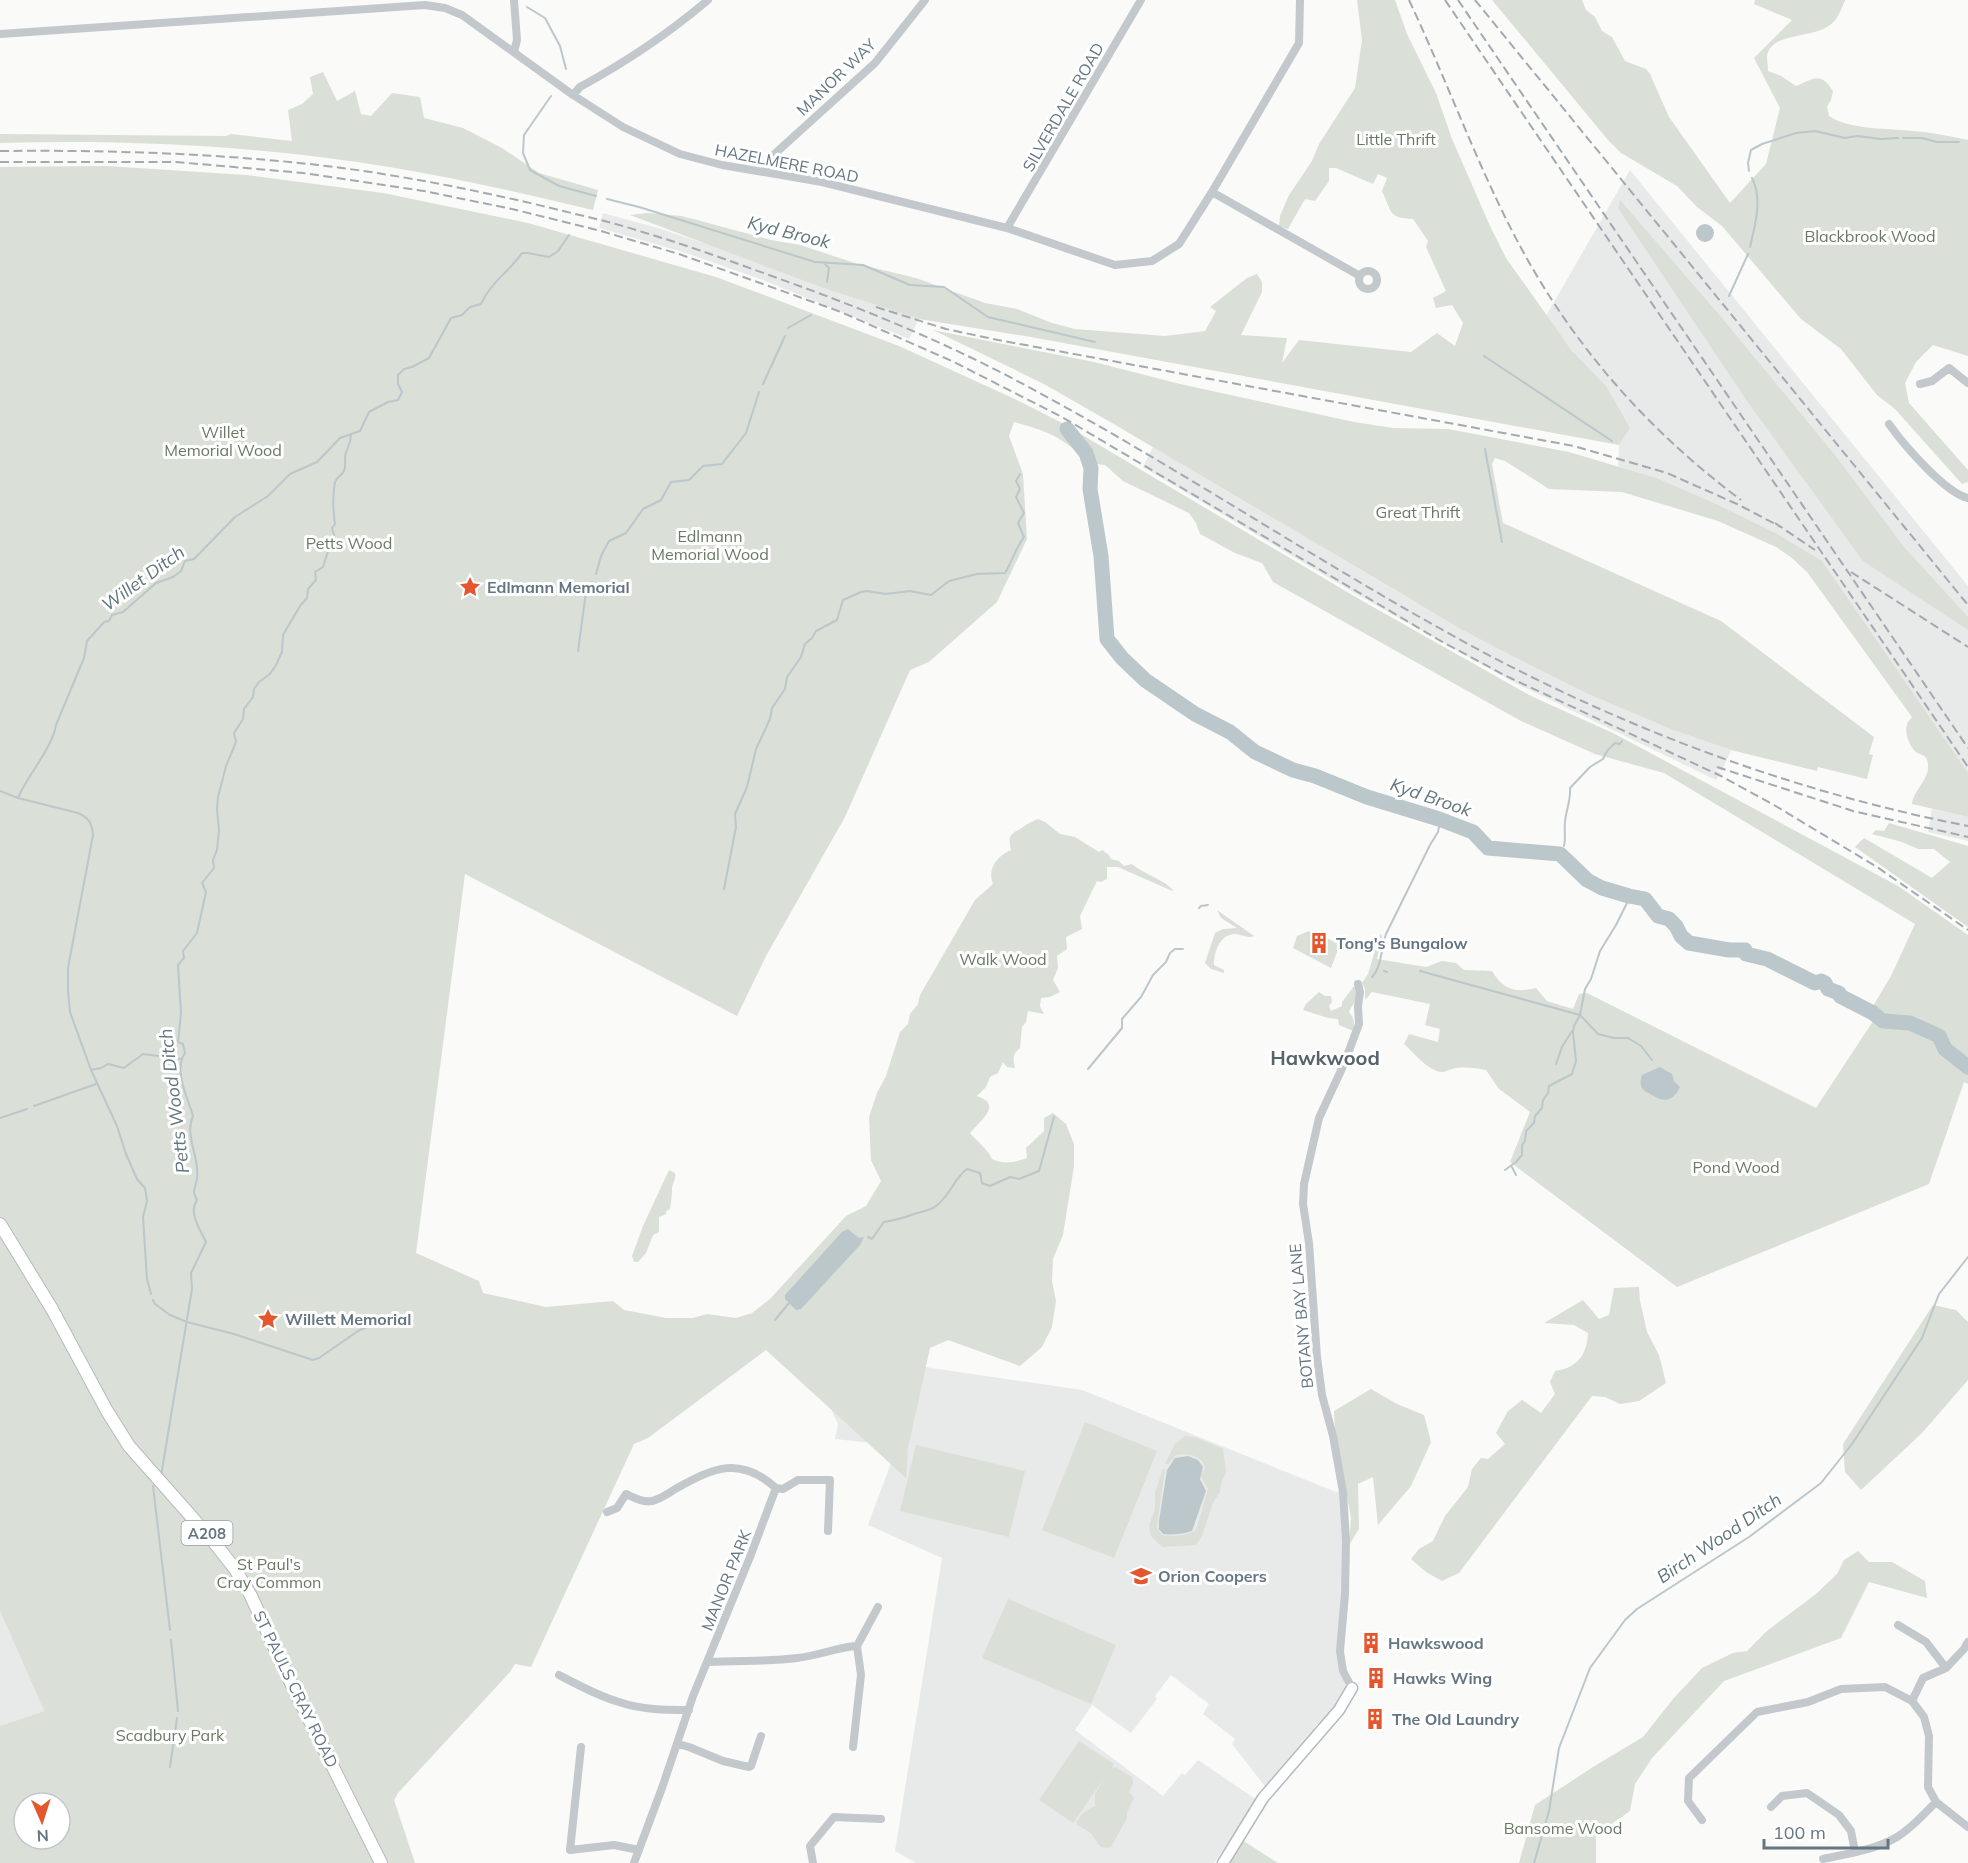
<svg xmlns="http://www.w3.org/2000/svg" width="1968" height="1863" viewBox="0 0 1968 1863" font-family="Mulish,sans-serif">
  <style>
    .built { fill: #e8e9e9 }
    .green { fill: #dadfd7; fill-rule: evenodd }
    .water { fill: #bbc7cb }
    .lines { fill: none; stroke-linecap: round; stroke-linejoin: round }
    .stream { stroke: #bbc7cb; stroke-width: 2 }
    .river { stroke: #bbc7cb; stroke-width: 15 }
    .secondary-casing { stroke: #b3babf; stroke-width: 13 }
    .primary-casing { stroke: #b5babe; stroke-width: 14 }
    .street { stroke: #c3c8cc; stroke-width: 8 }
    .secondary { stroke: #fff; stroke-width: 10 }
    .primary { stroke: #fff; stroke-width: 12 }
    .rail { stroke: #a2aab0; stroke-width: 2; stroke-dasharray: 9 4.5; stroke-linecap: butt }
    .labels { text-anchor: middle; dominant-baseline: central; stroke-width: 6; stroke-linejoin: round; paint-order: stroke }
    .shield { fill: #fff; stroke: #939fa8; stroke-width: 1.5 }
    .shield-label { font-size: 15px; font-weight: bold; fill: #657683 }
    .street-label { font-size: 16px; fill: #657683; stroke: #fff }
    .park-label { font-size: 16px; fill: #687a64; stroke: #fff }
    .poi-label { font-size: 16px; font-weight: bold; fill: #657683; stroke: #fff; text-anchor: start }
    .water-label { font-size: 18px; font-style: italic; fill: #60757c; stroke: #fff }
    .quarter-label { font-size: 20px; font-weight: bold; fill: #57646e; stroke: #fff }
  </style>
  <rect width="100%" height="100%" fill="#fafaf8"/>
  <path class="built" d="M1630 170 1968 586V786L1815 562 1618 470 1619 445 1630 428 1546 316Z
    M603 213 658 228 719 248 823 288 919 319 909 339 760 279 683 252 599 228Z
    M1153 447 1406 597 1520 660 1588 694 1673 730 1731 750 1722 771 1713 768 1721 773 1716 780 1515 683 1351 591 1143 467Z
    M1932 809 1968 817V841L1928 832Z
    M918 1366 1082 1390 1336 1492 1340 1491 1342 1497 1343 1595 1337 1657 1340 1671 1347 1685V1693L1322 1724H1317L1314 1728 1315 1731 1267 1789 1232 1744 1235 1739 1203 1714 1209 1704 1171 1675 1155 1696 1157 1699 1131 1733 1092 1705 1075 1730 1163 1796 1182 1773 1185 1775 1198 1760 1257 1800 1214 1863H916L895 1851 942 1558 868 1525 891 1463 881 1444 835 1439 838 1424 833 1414 831 1402Z
    M0 1611 44 1711 0 1726Z"/>
  <path class="green" d="M1357 0H1395L1407 34 1436 93 1452 139 1490 226 1506 258 1572 351 1606 386 1630 428 1619 445 1031 337 919 319 823 288 630 215 648 213 682 216 771 240 800 245 858 264 916 278 985 303 1017 309 1052 323 1075 329 1165 336 1205 331 1216 311 1210 307 1247 278 1257 274 1262 282V292L1241 335 1287 338 1282 363 1299 340 1411 352 1437 333 1455 346 1463 323 1452 305 1436 308 1433 298 1446 291 1426 247 1428 241 1413 219C1388 218 1392 212 1382 191L1387 178 1378 174 1373 184 1336 168H1329V181L1315 201 1305 199 1288 229 1279 226 1280 216 1289 195 1312 161 1319 144 1355 88 1362 40Z
    M1492 0H1582L1586 10 1595 17 1602 31 1612 37 1625 61 1646 69 1650 74 1669 117 1730 203 1766 164 1780 108 1754 58 1792 20 1754 4 1755 0H1845C1841 10 1837 22 1827 27 1810 38 1769 33 1767 57 1767 61 1768 67 1768 71L1781 76 1796 86C1814 79 1820 71 1833 91L1831 100 1827 107 1829 116C1849 130 1887 128 1912 131 1930 132 1949 136 1968 140V356L1933 345 1916 362 1905 383 1909 403 1968 470V482L1962 484 1895 409 1877 395 1841 349 1801 319 1722 226 1697 207 1677 186 1621 153 1608 140Z
    M323 72 337 101 355 91 361 114 371 116 392 93 420 97 424 118 463 128 502 148 539 173 598 190 593 210C525 194 457 178 389 167 261 146 130 139 0 143V134L226 136 231 134 292 141 288 110 302 104 313 94 310 77Z
    M107 166 246 175 383 193 528 223 716 277 899 346 1021 402 1062 423 1359 599 1531 696 1615 734 1898 886 1968 935V1084L1964 1082 1929 1184 1677 1287 1510 1162 1530 1112 1499 1089 1486 1070C1475 1068 1463 1066 1452 1069 1450 1069 1445 1072 1443 1072 1430 1073 1413 1052 1404 1044L1409 1034 1438 1042 1440 1029 1425 1025 1430 1004 1372 992 1365 1000V989L1362 983 1368 974 1380 934 1382 936 1377 959 1426 967 1442 961 1456 963 1464 970 1492 971C1503 990 1515 993 1536 988L1547 1001 1573 1009 1579 994 1587 993 1816 1108 1879 1012 1873 1006 1891 976 1915 924 1664 773 1595 754 1521 721 1273 582 1262 563 1235 553 1200 534 1196 523 1189 513 1123 481 1105 465C1088 465 1077 450 1064 442 1048 431 1031 427 1014 422L1009 436 1023 474 1027 539 997 602 929 662 910 670 845 817 766 956 737 1016 465 874 416 1253 479 1281 483 1293 546 1307 613 1301 624 1310 666 1318H693L707 1314 736 1318 752 1313 770 1299 846 1216 866 1206 881 1181 871 1160 869 1117 877 1093 886 1076 900 1032 908 1024 910 1014 918 1004 920 995 975 900 993 884C987 869 997 856 1011 850 1008 837 1009 835 1020 829 1026 825 1030 822 1038 819L1045 822 1060 834 1075 837 1099 852 1102 850 1109 855 1111 859 1119 861 1124 866 1132 864C1145 875 1162 878 1174 891L1170 890 1118 867H1107V879L1101 882 1097 881 1080 916 1082 929 1066 937 1067 949 1057 956 1058 968 1053 980 1060 992 1050 997 1041 998 1040 1006 1044 1014 1028 1011 1026 1022 1022 1027 1020 1048C1012 1054 1013 1059 1015 1068L1007 1067 1003 1062 998 1073 990 1077 986 1087 977 1096C1003 1105 981 1120 970 1133 977 1142 988 1149 992 1159 1004 1165 1015 1162 1027 1158L1026 1148 1044 1131V1118L1053 1113 1066 1124 1074 1144V1166L1063 1235 1053 1259 1052 1281 1056 1301 1052 1327 1042 1347 1020 1366 948 1340 930 1348 908 1448 906 1478 766 1350 648 1438 634 1444 531 1667 515 1664 510 1672 398 1793 394 1800 415 1863H0V1726L44 1711 0 1611V167ZM24 1803H60V1839H24Z
    M1620 200 1722 318 1834 454 1904 547 1968 617V630L1863 561 1747 401 1618 208Z
    M933 330 1094 362 1180 384 1354 422 1393 428 1448 429 1569 452 1656 478 1716 504 1775 533 1822 561 1968 773V817L1912 804C1913 789 1933 778 1927 760 1925 754 1920 755 1916 752 1910 747 1904 733 1907 725 1907 722 1910 720 1912 717L1807 572 1792 558 1776 547 1718 521 1622 492 1549 489 1505 461 1495 458 1492 464 1503 523 1721 621 1874 737 1869 754 1873 755 1867 779 1818 767 1817 771 1731 750 1673 730 1588 694 1520 660 1461 629 1112 423 1044 384Z
    M1889 823 1968 846V927L1855 847 1864 838 1932 878 1950 862 1934 849H1918L1902 842 1872 834 1876 830 1884 831Z
    M1217 910 1254 936C1247 939 1242 934 1234 934 1219 935 1214 953 1214 965L1224 970V973L1211 969 1205 963 1215 933 1223 929 1237 928 1221 918Z
    M1309 931 1340 944 1331 968 1293 948 1297 936Z
    M1354 986C1361 997 1353 1003 1349 1012 1354 1018 1355 1023 1353 1031L1339 1025 1338 1019 1328 1018 1303 1010 1306 1004 1319 992 1325 996H1331L1332 1002 1329 1006 1331 1011 1342 1006V1002Z
    M669 1170 675 1173C676 1180 673 1182 672 1188 672 1196 671 1202 670 1209L666 1211V1214L659 1217V1232L653 1235 646 1253 638 1262H634L632 1256 643 1226Z
    M1639 1287 1640 1301 1647 1332 1659 1355 1666 1383 1639 1401 1620 1404 1605 1397 1592 1396 1459 1573 1442 1581 1426 1572 1411 1559 1419 1549 1433 1541 1445 1516 1468 1487 1472 1469 1481 1458 1488 1459 1505 1444 1496 1433 1508 1411 1522 1400 1541 1413 1555 1394 1550 1382 1555 1371C1578 1368 1587 1354 1588 1333L1574 1325 1544 1323 1583 1300 1599 1319 1609 1315 1614 1288Z
    M1933 1305 1956 1310 1968 1322V1380L1922 1433 1861 1490 1845 1472 1843 1444Z
    M1371 1389 1397 1404 1424 1415 1431 1442 1411 1486 1378 1525 1373 1477 1358 1484 1359 1529 1349 1545 1351 1518 1335 1431 1334 1411Z
    M1085 1422 1157 1451 1114 1558 1042 1530Z
    M1185 1436 1197 1438 1223 1449 1226 1472 1221 1484 1220 1492 1213 1503 1202 1536 1196 1545 1162 1547 1151 1536 1149 1525 1155 1509V1492L1163 1469H1165L1157 1527 1162 1535C1172 1537 1187 1536 1196 1530L1208 1489 1201 1476 1205 1467C1200 1454 1189 1454 1176 1455L1168 1464H1165L1175 1444Z
    M916 1445 1025 1471 1009 1537 900 1511Z
    M1858 1551 1869 1562H1892L1925 1581 1927 1598 1869 1582 1841 1638 1724 1681 1652 1758 1635 1784 1630 1811 1596 1835V1863H1519L1535 1805 1593 1767 1643 1737 1673 1699 1702 1668 1733 1653 1747 1651 1768 1630 1816 1594 1837 1574 1844 1560Z
    M1008 1599 1116 1645 1091 1704 982 1658Z
    M1079 1741 1114 1764 1112 1768 1116 1767 1132 1777 1133 1783 1129 1792 1134 1798 1127 1812V1818L1111 1847C1098 1850 1099 1844 1093 1836 1090 1831 1082 1828 1077 1825L1076 1822 1083 1813 1095 1806V1794L1105 1777 1073 1823 1039 1800Z
    M1242 1840 1278 1863H1230Z"/>
  <path class="water" d="M1696 233a9 9 0 1 1 18 0a9 9 0 1 1-18 0Z
    M1660 1067 1672 1074 1674 1081 1680 1087C1674 1101 1664 1103 1652 1095 1647 1092 1642 1091 1641 1085 1640 1082 1641 1078 1642 1075Z
    M848 1229 859 1238 864 1237 860 1245 801 1309 796 1310 785 1299V1295L842 1232Z
    M1188 1456 1198 1460 1203 1467 1200 1479 1206 1491 1192 1531C1183 1534 1173 1535 1163 1534L1159 1529V1521L1167 1470 1175 1458Z"/>
  <g class="lines">
    <path class="stream" d="M527 7 545 18 560 46 566 69
      M551 96 524 135 523 153 530 170 559 186 596 196
      M1903 138H1922L1937 142H1959
      M1749 171 1748 163 1751 150 1762 144 1796 133 1815 131 1845 138 1857 136 1881 139 1898 138
      M607 199 639 207 815 262 863 265 910 285 944 287 988 317 1095 342
      M1750 247C1755 224 1763 200 1752 178
      M824 263 829 268 827 282
      M1729 296 1748 254
      M788 328 811 315
      M1484 356 1612 441
      M763 384 785 336
      M1073 445 1076 440
      M1485 449 1502 542
      M596 574 601 556 609 541 626 533 643 509 661 500 671 482 689 480 703 466 722 464 746 433 759 392
      M578 651 586 592 592 582
      M0 791 18 798 78 813C89 818 92 823 93 835L68 968V992L70 1012 91 1070 117 1126 126 1154 137 1179 145 1188 147 1201 143 1217 147 1279 151 1294
      M18 798C28 774 52 749 56 725L84 658 87 641 104 622 109 621 112 615 123 612 156 583 173 577 181 571 185 561 194 559 235 517 268 496 290 474 317 462 340 438 360 431 369 412 388 402 398 400 402 392 398 384V375L404 369 412 367 429 358 451 318 462 315 470 307 481 304C490 283 509 272 522 253H528L549 257 558 251 569 235
      M1564 846C1566 838 1564 830 1565 822 1566 810 1571 800 1570 788L1590 767 1603 759 1607 751 1615 743 1620 744 1622 741
      M1560 850V854
      M724 889 736 827 735 814 747 787 756 749 770 719 772 708 785 689 787 677 801 657 805 644 812 638 816 631 837 620 843 600 861 592 867 591 886 594 910 591 931 595 949 581 977 574 1005 573C1012 561 1016 548 1024 537L1018 523 1024 513 1016 497 1020 489 1016 481 1020 474
      M1199 908 1201 906 1208 905
      M1384 971 1387 972
      M1420 971 1580 1015 1598 1034 1614 1038H1628L1641 1046 1652 1060
      M1372 977C1382 967 1381 947 1386 934L1430 845 1438 832 1440 822 1443 821
      M1556 1064 1562 1047 1572 1031
      M1088 1069 1122 1028V1019L1141 997 1153 975 1166 962 1170 953 1175 949H1183
      M91 1070 101 1068 108 1064 124 1068 143 1054 181 1059
      M34 1106 96 1084
      M0 1118 27 1109
      M1512 1167 1516 1175
      M1505 1170 1516 1162 1522 1155V1145L1525 1141 1526 1131 1534 1123 1535 1116 1542 1108 1543 1100 1548 1093 1549 1086 1572 1074 1576 1061 1573 1032 1574 1026 1580 1015 1585 989 1591 979 1600 951 1616 925 1627 903 1635 897
      M868 1237 872 1239 884 1222C896 1220 901 1219 911 1215 926 1209 932 1213 944 1198 953 1188 956 1177 967 1169L980 1173 982 1183 990 1186 1010 1177 1019 1179 1039 1171 1054 1117
      M153 1300 155 1304 170 1315 187 1322 234 1334 313 1360 319 1358 358 1331 396 1314
      M775 1320 789 1303
      M161 1476 192 1289 191 1273 206 1242C200 1229 188 1213 197 1200 191 1190 196 1188 197 1178 200 1158 184 1135 193 1116 188 1098 173 1071 185 1053L183 1044 178 1042 181 1013 178 965 184 958 183 951 197 933 206 892 202 883 214 868 213 860 217 850 219 830 217 809 218 797 226 766 236 742 234 733 243 719 244 709 253 697 254 689 259 682 270 674 276 665 282 652 283 635 300 606 307 598 308 589 316 580 315 572 323 567 329 548 335 539 332 528 335 524C333 510 332 497 335 482 337 476 341 477 344 471 346 466 345 462 345 457 346 448 351 446 351 434
      M153 1486 170 1630
      M171 1640 178 1711
      M170 1767 177 1718
      M1534 1863 1549 1811 1559 1748 1590 1668 1625 1620 1637 1609 1749 1537 1821 1483 1852 1444 1922 1338 1939 1294 1968 1257"/>
    <path class="river" d="M1067 429 1086 453 1091 468 1090 489 1101 556 1107 639 1122 658 1145 680 1195 714 1230 732 1255 752 1293 770 1315 776 1367 797 1439 819 1473 832 1488 848 1560 854 1587 880 1602 888 1629 896 1645 899 1658 916 1669 919 1676 926 1681 936 1689 943 1729 950H1745L1746 954 1767 959 1815 983 1821 981 1825 983 1828 989 1839 993 1840 996 1873 1013 1883 1021 1910 1023 1939 1036 1945 1049 1968 1067"/>
    <defs>
      <path id="secondary" d="M1223 1863 1263 1798 1339 1710 1352 1688"/>
      <path id="primary" d="M0 1224 52 1309 107 1411 129 1446 213 1541 235 1569 251 1596 287 1675 381 1863"/>
    </defs>
    <use href="#secondary" class="secondary-casing"/>
    <use href="#primary" class="primary-casing"/>
    <path class="street" d="M514 0 517 40 514 52
      M0 34 425 5 445 8 462 15 573 95 623 127 680 154 722 165 822 182 1007 228 1115 265 1152 261 1179 244 1212 192 1299 43 1300 0
      M573 95 580 87C626 62 668 34 708 0
      M765 171 769 159 875 63 925 0
      M1212 192 1360 276
      M1007 228 1141 0
      M1359 280a9 9 0 1 1 18 0a9 9 0 1 1-18 0Z
      M1920 384 1932 381 1949 368 1968 383
      M1889 424C1903 444 1945 493 1968 498
      M776 1488 783 1489 798 1480H830L828 1531
      M607 1512 617 1508 626 1494C633 1497 643 1503 652 1501 661 1499 670 1492 677 1488 715 1467 740 1456 776 1488L750 1557 693 1696 662 1788 634 1863
      M1898 1625 1926 1642 1946 1668
      M708 1662C738 1660 768 1662 797 1658 818 1656 837 1647 857 1646L878 1607
      M559 1675C578 1685 598 1696 619 1702 642 1710 666 1710 689 1710
      M1352 1688 1343 1671 1340 1651 1345 1594 1346 1541 1343 1492 1333 1436 1322 1395 1317 1357 1309 1243 1303 1204 1304 1184 1319 1118 1344 1064 1359 1024 1358 1006 1360 992 1358 984
      M1912 1701 1923 1678 1946 1668 1964 1649 1968 1642
      M678 1744 689 1747 723 1761 749 1767 751 1766 761 1736
      M581 1747 570 1850 614 1845 639 1850
      M853 1747 861 1675 857 1646
      M1771 1807 1782 1796 1807 1793 1839 1815 1851 1831 1855 1852
      M1702 1820 1688 1801 1689 1778 1757 1712 1808 1702 1841 1689 1885 1687 1912 1701 1924 1717 1929 1736 1928 1787 1936 1802 1968 1827
      M1823 1859C1847 1854 1875 1850 1897 1837 1912 1828 1924 1814 1936 1802
      M813 1863 810 1846 834 1817 881 1819"/>
    <use href="#secondary" class="secondary"/>
    <use href="#primary" class="primary"/>
    <path class="rail" d="M1409 0C1450 87 1483 182 1530 264 1583 357 1655 436 1741 500
      M1445 0 1968 767
      M1458 0 1968 748
      M1475 0 1968 605
      M0 151C106 150 212 153 318 165 395 174 471 189 547 207 578 215 609 221 639 231 687 245 733 262 780 279 856 306 932 337 1004 374 1167 459 1319 564 1481 651 1633 732 1798 793 1968 826
      M0 162H176L303 173 424 191 512 209 601 231 679 254 841 312 954 362 1062 417 1439 640 1506 676 1721 776 1774 805 1877 867 1968 930
      M876 307 946 329 998 340 1574 446 1667 473 1737 504 1781 527
      M1775 523 1815 550
      M1851 572 1968 647
      M1717 767 1853 811 1968 837"/>
  </g>
  <defs>
    <symbol id="sight-bare" viewBox="-9 -9 18 18"><path d="M0-6L1.8-2.2L6-1.7L2.9 1.2L3.7 5.4L0 3.3L-3.7 5.4L-2.9 1.2L-6-1.7L-1.8-2.2Z" fill="#e4572e" stroke="#fff" stroke-width="2.5" paint-order="stroke"/></symbol>
    <symbol id="building-bare" viewBox="-9 -9 18 18"><path d="M-4-6H4V6H1V3H-1V6H-4ZM-2.5-4.3h1.7v1.8h-1.7ZM.8-4.3h1.7v1.8H.8ZM-2.5-1h1.7V.8h-1.7ZM.8-1h1.7V.8H.8Z" fill="#e4572e" stroke="#fff" stroke-width="2.5" paint-order="stroke"/></symbol>
    <symbol id="school-bare" viewBox="-9 -9 18 18"><path d="M0-5L7-2L0 1L-7-2ZM-4 1L0 2.5L4 1V4Q0 6-4 4Z" fill="#e4572e" stroke="#fff" stroke-width="2.5" paint-order="stroke"/></symbol>
  </defs>
  <g fill-rule="evenodd">
    <use href="#sight-bare" x="455" y="572" width="30" height="30"/>
    <use href="#building-bare" x="1304" y="928" width="30" height="30"/>
    <use href="#sight-bare" x="253" y="1304" width="30" height="30"/>
    <use href="#school-bare" x="1126" y="1561" width="30" height="30"/>
    <use href="#building-bare" x="1356" y="1628" width="30" height="30"/>
    <use href="#building-bare" x="1361" y="1663" width="30" height="30"/>
    <use href="#building-bare" x="1360" y="1704" width="30" height="30"/>
  </g>
  <g class="labels">
    <rect class="shield" x="181.5" y="1521" width="51" height="24" rx="4.5"/>
    <g class="shield-label">
      <text x="207" y="1533">A208</text>
    </g>
    <g class="street-label">
      <text transform="translate(836 77) rotate(-44)">MANOR WAY</text>
      <text transform="translate(1063 107) rotate(-60)">SILVERDALE ROAD</text>
      <text transform="translate(787 163) rotate(11)">HAZELMERE ROAD</text>
      <text transform="translate(1301 1316) rotate(-95)">BOTANY BAY LANE</text>
      <text transform="translate(726 1580) rotate(-68)">MANOR PARK</text>
      <text transform="translate(296 1689) rotate(64)">ST PAULS CRAY ROAD</text>
    </g>
    <g class="park-label">
      <text x="1396" y="139">Little Thrift</text>
      <text x="1870" y="236">Blackbrook Wood</text>
      <text x="223" y="432">Willet<tspan x="223" dy="18">Memorial Wood</tspan></text>
      <text x="1418" y="512">Great Thrift</text>
      <text x="710" y="536">Edlmann<tspan x="710" dy="18">Memorial Wood</tspan></text>
      <text x="349" y="543">Petts Wood</text>
      <text x="1003" y="959">Walk Wood</text>
      <text x="1736" y="1167">Pond Wood</text>
      <text x="269" y="1564">St Paul's<tspan x="269" dy="18">Cray Common</tspan></text>
      <text x="170" y="1735">Scadbury Park</text>
      <text x="1563" y="1828">Bansome Wood</text>
    </g>
    <g class="poi-label">
      <text x="487" y="587">Edlmann Memorial</text>
      <text x="1336" y="943">Tong's Bungalow</text>
      <text x="285" y="1319">Willett Memorial</text>
      <text x="1158" y="1576">Orion Coopers</text>
      <text x="1388" y="1643">Hawkswood</text>
      <text x="1393" y="1678">Hawks Wing</text>
      <text x="1392" y="1719">The Old Laundry</text>
    </g>
    <g class="water-label">
      <text transform="translate(789 232) rotate(14)">Kyd Brook</text>
      <text transform="translate(143 578) rotate(-36)">Willet Ditch</text>
      <text transform="translate(1431 797) rotate(19)">Kyd Brook</text>
      <text transform="translate(174 1101) rotate(-97)">Petts Wood Ditch</text>
      <text transform="translate(1719 1538) rotate(-34)">Birch Wood Ditch</text>
    </g>
    <g class="quarter-label">
      <text x="1325" y="1057">Hawkwood</text>
    </g>
  </g>
  <g transform="translate(42 1821) rotate(177)"><circle r="28" fill="#ffffff" stroke="#c1c8cd" stroke-width="1.5"/>
  <path d="M0-4.5L10 22L0 15L-10 22Z" fill="#e4572e"/>
  <text y="-9" font-size="16" font-weight="bold" text-anchor="middle" fill="#657683">N</text>
  </g>
  <path d="M1764 1839v9h124v-9" fill="none" stroke="#657683" stroke-width="3"/>
  <text x="1773" y="1839" font-size="18" fill="#657683" stroke="#ffffff" stroke-width="4.5" paint-order="stroke">100 m</text>
</svg>
